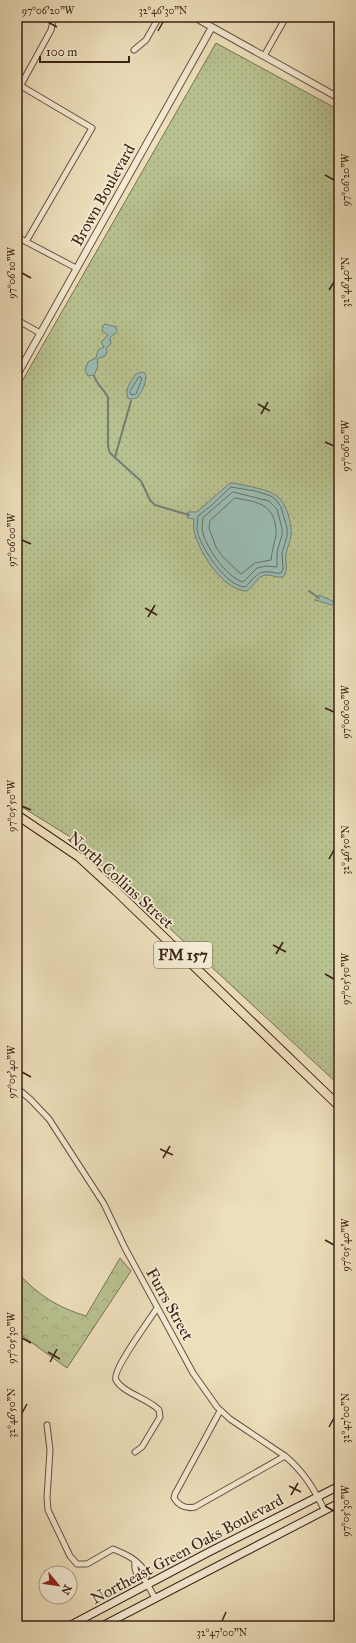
<svg xmlns="http://www.w3.org/2000/svg" width="356" height="1643" viewBox="0 0 356 1643" font-family="'IM FELL Great Primer',serif">
  <style>
    .grass { fill: url(#grass-dots); stroke: #7a7252 }
    .forest { fill: url(#forest-crowns); stroke: #7a7252 }
    .water { fill: #99bcb3; stroke: #747e74 }
    .lines { fill: none; stroke-linecap: round; stroke-linejoin: round }
    .shore { stroke: #6b6f64; stroke-width: 1 }
    .stream { stroke: #747e74; stroke-width: 2 }
    .minor-casing { stroke: #69513e; stroke-width: 7 }
    .tertiary-casing { stroke: #69513e; stroke-width: 8 }
    .secondary-casing { stroke: #3d2215; stroke-width: 9 }
    .primary-casing { stroke: #3d2215; stroke-width: 10 }
    .minor { stroke: #f3ead3; stroke-width: 5 }
    .tertiary { stroke: #f3ead3; stroke-width: 6 }
    .secondary { stroke: #f3ead3; stroke-width: 7 }
    .primary { stroke: #eddfbb; stroke-width: 8 }
    .ticks { fill: none; stroke: #3d2215; stroke-width: 1.5 }
    .labels { text-anchor: middle; dominant-baseline: central; stroke-width: 3.5; stroke-linejoin: round; paint-order: stroke }
    .shield { fill: #f3ead3; stroke: #745e4e; stroke-width: 1 }
    .shield-label { font-size: 15px; font-weight: bold; fill: #3d2215 }
    .street-label { font-size: 16px; fill: #3d2215; stroke: #f3ead3 }
    .neatline { fill: none; stroke: #3d2215; stroke-width: 1.5 }
    .ticks-label { font-size: 10px; text-anchor: middle; fill: #3d2215 }
  </style>
  <defs>
    <pattern id="grass-dots" width="8" height="8" patternUnits="userSpaceOnUse"><rect width="8" height="8" fill="#b8c290"/><path d="M2 2h.1M6 6h.1" fill="none" stroke="#9fa67b" stroke-width="1.8" stroke-linecap="round"/></pattern>
    <pattern id="forest-crowns" width="20" height="18" patternUnits="userSpaceOnUse"><rect width="20" height="18" fill="#b8c290"/><path d="M2 6a3 3 0 1 1 6 0M12 15a3 3 0 1 1 6 0" fill="none" stroke="#9fa67b"/></pattern>
  </defs>
  <rect width="100%" height="100%" fill="#eddfbb"/>
  <filter id="stains"><feTurbulence type="fractalNoise" baseFrequency=".005" numOctaves="4"/><feColorMatrix values="0 0 0 0 .2 0 0 0 0 .09 0 0 0 0 .02 0 0 0 .5 -.17"/></filter>
  <radialGradient id="worn" r=".72"><stop offset=".6" stop-color="#630" stop-opacity="0"/><stop offset="1" stop-color="#630" stop-opacity=".3"/></radialGradient>
  <path class="grass" d="M216 43 339 110V1085L72 838 17 804V390Z"/>
  <path class="forest" d="M120 1258 131 1271 67 1368 17 1332V1272C38 1295 57 1307 86 1316Z"/>
  <path class="water" d="M105 324 116 327C119 335 113 333 110 338L111 344 106 348 107 352 105 356 97 359 98 366 94 375 88 376 85 370 88 362 96 358 98 350 104 347 101 342 108 335 102 331 103 326Z
    M142 372 145 373C148 380 142 392 137 398L130 399 128 398C124 390 131 381 136 374Z
    M230 483C236 483 242 485 248 486 269 491 281 492 288 514 290 521 292 529 291 536 290 542 287 548 286 554 285 563 289 569 283 577 277 578 272 575 267 575 257 575 254 587 247 591 223 591 199 552 194 531 193 527 194 523 194 519L187 518 188 512H197Z
    M319 595 339 604V607L315 600Z"/>
  <g class="lines">
    <path class="shore" d="M139 377H141L142 379 136 394 131 395 130 392Z
      M231 487 255 491 271 496 277 501 281 507 287 528V536L282 553 283 569 281 573C277 574 273 572 269 572 256 570 253 581 245 587 227 587 199 546 197 529 197 525 198 520 198 516L212 505Z
      M233 492 269 501 277 509 282 528V535L277 552V567L266 566 257 568 243 582C227 578 203 544 202 528 202 525 203 521 203 518Z
      M235 498C251 501 268 502 274 519 275 524 277 530 276 535 274 544 272 551 271 560L255 563 241 574 223 557 216 547 209 528 210 521Z"/>
    <path class="stream" d="M94 376C97 385 105 390 108 398V446L110 453 141 481 150 500 155 505 189 515
      M115 457 131 401
      M309 591 319 598"/>
    <defs>
      <path id="minor" d="M134 50 146 40 159 17
        M264 56 286 17
        M21 86 92 128 27 240
        M17 92 51 30 54 17
        M17 237 76 268
        M17 320 40 333
        M17 1088 31 1100 49 1119 104 1204 125 1248 193 1373 217 1407 230 1419 285 1456C304 1472 314 1489 325 1511
        M220 1411 175 1494 174 1498C179 1506 186 1509 195 1507L285 1456
        M47 1425 50 1450 47 1498 48 1510 70 1556 77 1564H87L113 1549C128 1555 138 1560 147 1574L145 1580 155 1598
        M135 1452 142 1447 160 1417 159 1410C149 1399 123 1393 116 1380 111 1371 151 1318 157 1308
        M135 1561C134 1570 136 1577 145 1580"/>
      <path id="tertiary" d="M194 17 339 98
        M17 375 212 27"/>
      <path id="secondary" d="M69 1626 207 1553 339 1486
        M102 1626 339 1503"/>
      <path id="primary" d="M17 815 79 857 115 890 339 1106"/>
    </defs>
    <use href="#minor" class="minor-casing"/>
    <use href="#tertiary" class="tertiary-casing"/>
    <use href="#secondary" class="secondary-casing"/>
    <use href="#primary" class="primary-casing"/>
    <use href="#minor" class="minor"/>
    <use href="#tertiary" class="tertiary"/>
    <use href="#secondary" class="secondary"/>
    <use href="#primary" class="primary"/>
  </g>
  <path class="ticks" d="M48 22 57 27M158 31 163 22M325 175 334 180M22 273 31 278M329 290 334 282M258 404 270 411M261 414 268 402M325 442 334 446M22 540 31 544M145 608 157 615M148 617 155 605M325 708 334 712M22 806 31 810M329 859 334 850M273 945 286 952M276 954 283 942M325 974 334 979M22 1072 31 1077M160 1149 173 1155M163 1158 170 1146M325 1240 334 1245M22 1338 31 1343M48 1352 60 1359M50 1362 57 1349M22 1413 27 1404M329 1427 334 1418M289 1486 301 1492M291 1495 298 1483M325 1506 334 1511M222 1621 226 1612"/>
  <g class="labels">
    <rect class="shield" x="154" y="942" width="58" height="26" rx="3"/>
    <g class="shield-label">
      <text x="183" y="955">FM 157</text>
    </g>
    <g class="street-label">
      <text transform="translate(103 195) rotate(-61)">Brown Boulevard</text>
      <text transform="translate(121 880) rotate(42)">North Collins Street</text>
      <text transform="translate(170 1304) rotate(61)">Furrs Street</text>
      <text transform="translate(187 1549) rotate(-28)">Northeast Green Oaks Boulevard</text>
    </g>
  </g>
  <rect width="356" height="1643" fill="none" stroke="#eddfbb" stroke-width="44"/>
  <g transform="translate(58 1585) rotate(119)"><circle r="19" fill="#f3ead3" stroke="#aa9a87"/>
  <path d="M0-3L7 15L0 10L-7 15Z" fill="#8f2418"/>
  <text y="-6" font-size="11" font-weight="bold" text-anchor="middle" fill="#3d2215">N</text>
  </g>
  <path d="M40 56v6h89v-6" fill="none" stroke="#3d2215" stroke-width="2"/>
  <text x="46" y="56" font-size="12" fill="#3d2215" stroke="#f3ead3" stroke-width="3" paint-order="stroke">100 m</text>
  <rect x="22" y="22" width="312" height="1599" class="neatline"/>
  <g class="ticks-label">
    <text x="48" y="14">97°06'20"W</text>
    <text x="163" y="14">32°46'30"N</text>
    <text transform="translate(345 180) rotate(-90)" y="4">97°06'20"W</text>
    <text transform="translate(11 273) rotate(-90)" y="4">97°06'10"W</text>
    <text transform="translate(345 282) rotate(-90)" y="4">32°46'40"N</text>
    <text transform="translate(345 446) rotate(-90)" y="4">97°06'10"W</text>
    <text transform="translate(11 540) rotate(-90)" y="4">97°06'00"W</text>
    <text transform="translate(345 712) rotate(-90)" y="4">97°06'00"W</text>
    <text transform="translate(11 806) rotate(-90)" y="4">97°05'50"W</text>
    <text transform="translate(345 850) rotate(-90)" y="4">32°46'50"N</text>
    <text transform="translate(345 979) rotate(-90)" y="4">97°05'50"W</text>
    <text transform="translate(11 1072) rotate(-90)" y="4">97°05'40"W</text>
    <text transform="translate(345 1245) rotate(-90)" y="4">97°05'40"W</text>
    <text transform="translate(11 1338) rotate(-90)" y="4">97°05'30"W</text>
    <text transform="translate(11 1413) rotate(-90)" y="4">32°46'50"N</text>
    <text transform="translate(345 1418) rotate(-90)" y="4">32°47'00"N</text>
    <text transform="translate(345 1511) rotate(-90)" y="4">97°05'30"W</text>
    <text x="222" y="1636">32°47'00"N</text>
  </g>
  <rect width="100%" height="100%" filter="url(#stains)"/>
  <rect width="100%" height="100%" fill="url(#worn)"/>
</svg>
